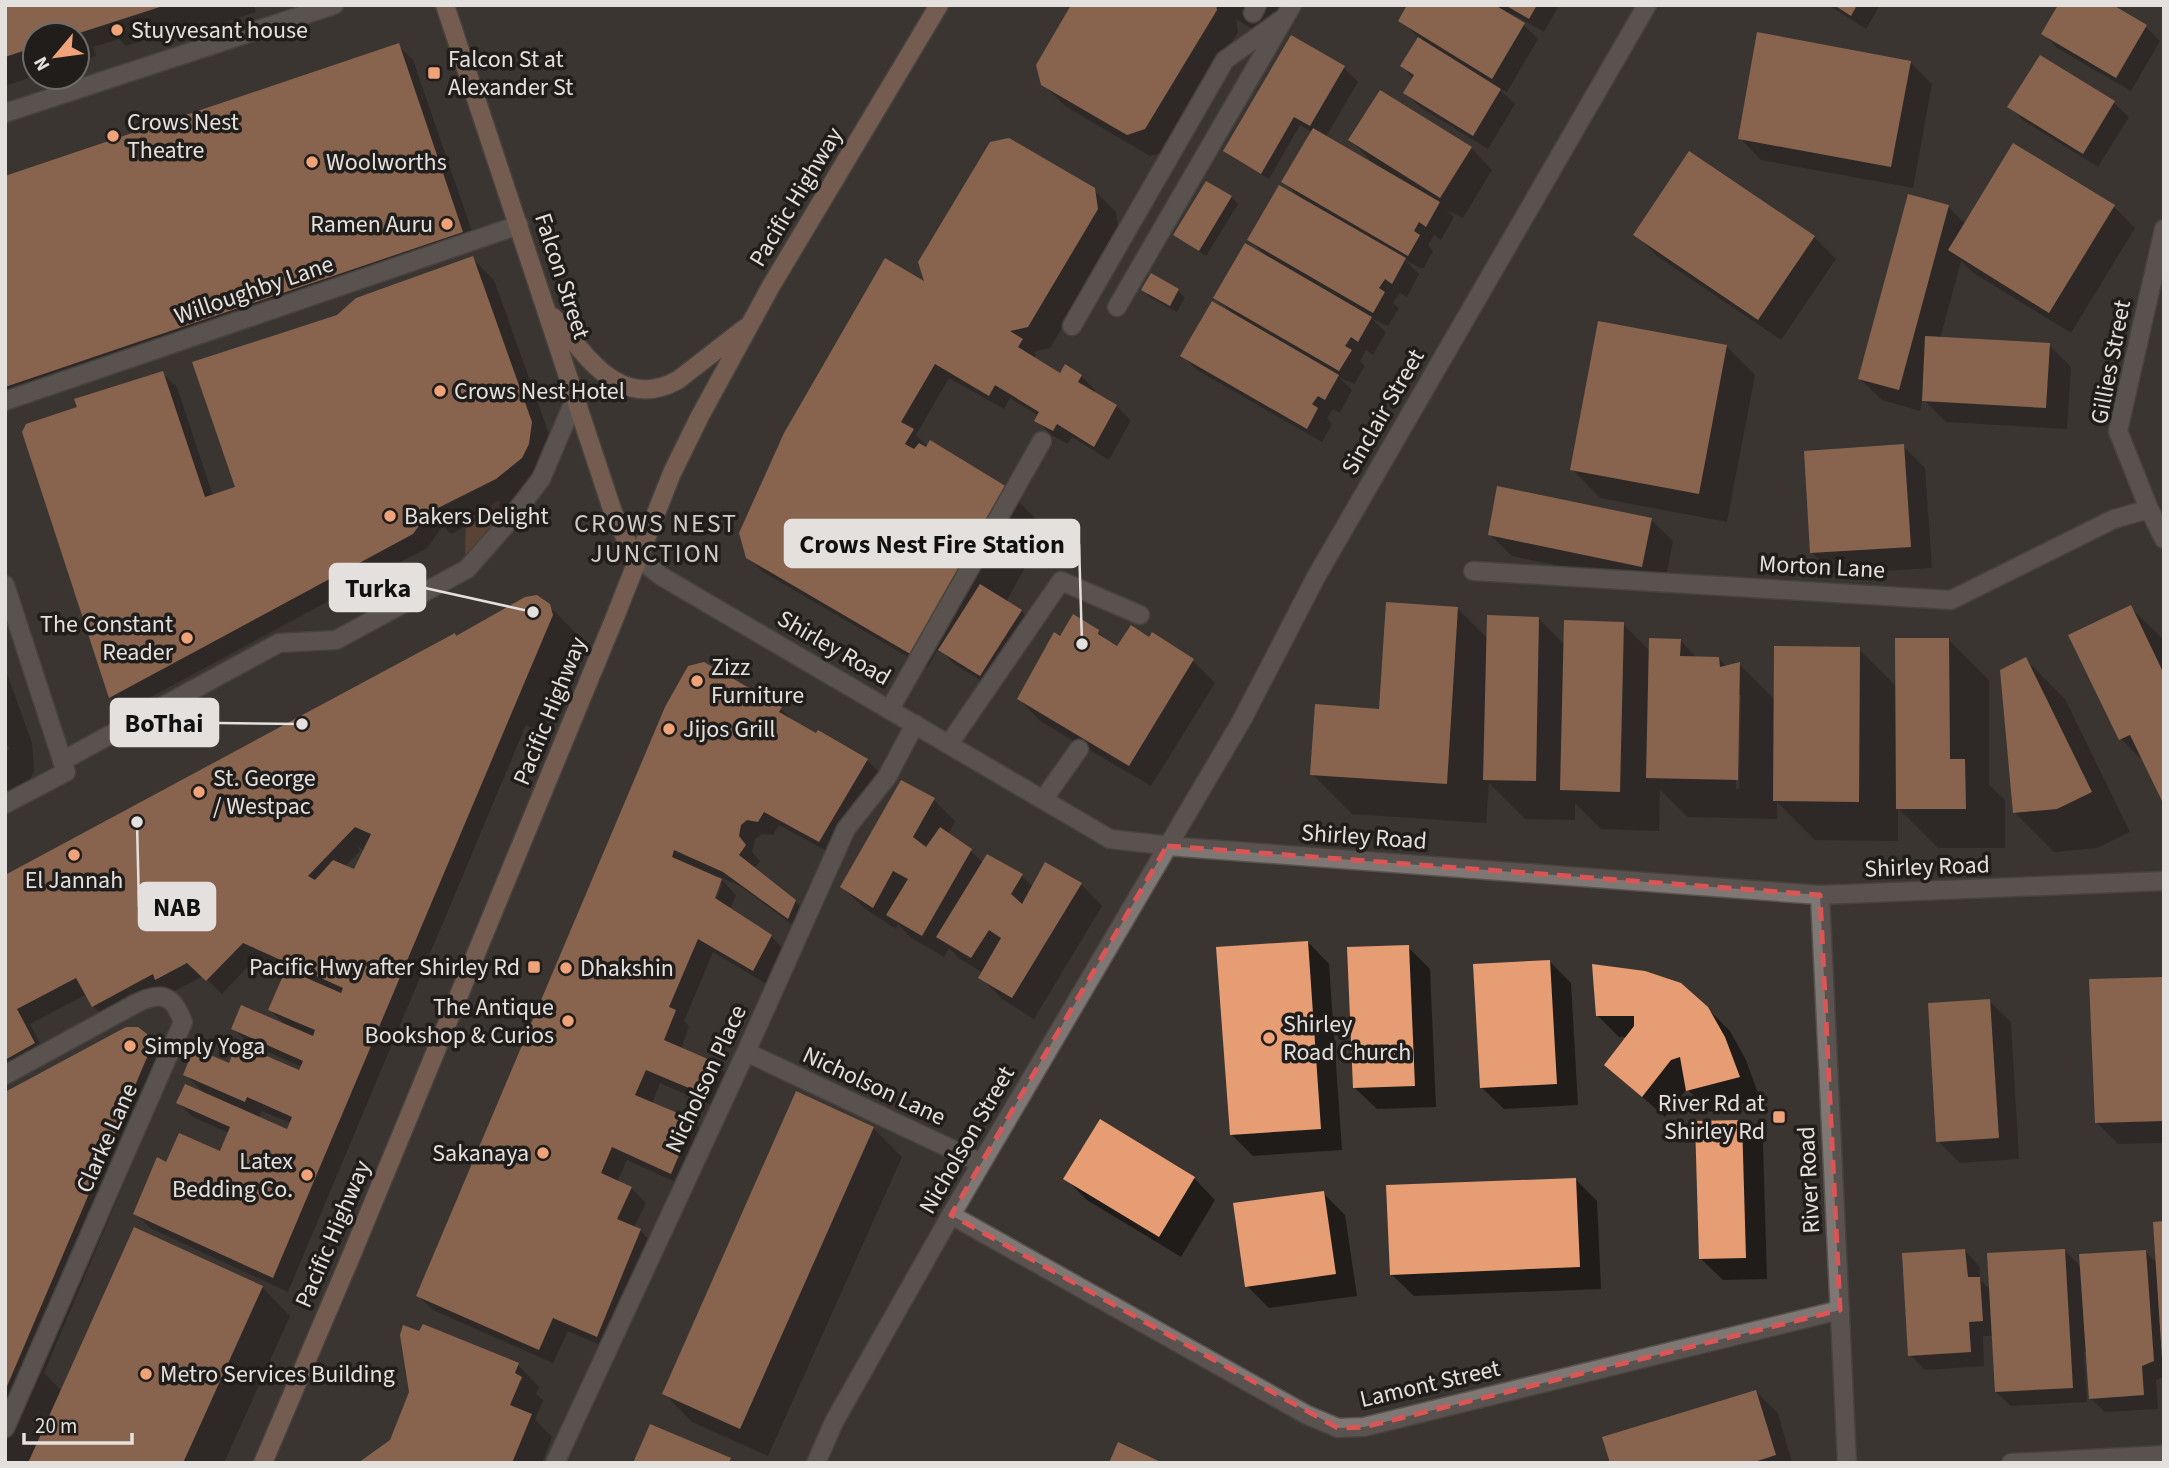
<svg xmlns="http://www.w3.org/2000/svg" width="2169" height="1468" viewBox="0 0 2169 1468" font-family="'Source Sans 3',sans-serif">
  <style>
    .green { fill: #81543b }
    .shadow { fill: #0007; fill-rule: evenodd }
    .building { fill: #e79d73; fill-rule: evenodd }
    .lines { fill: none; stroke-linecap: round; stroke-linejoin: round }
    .service-casing { stroke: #585350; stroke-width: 21 }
    .minor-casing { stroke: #585350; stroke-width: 21 }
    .tertiary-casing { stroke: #585350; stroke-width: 21 }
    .secondary-casing { stroke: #585350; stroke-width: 21 }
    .primary-casing { stroke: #585350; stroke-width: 21 }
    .service { stroke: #7e7773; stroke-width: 18 }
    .minor { stroke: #7e7773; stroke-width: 18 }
    .tertiary { stroke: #7e7773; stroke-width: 18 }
    .secondary { stroke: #7e7773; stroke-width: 18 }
    .primary { stroke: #bb8e75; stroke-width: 18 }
    .marked { fill: none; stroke: #da5656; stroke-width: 5; stroke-dasharray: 14 9; stroke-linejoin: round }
    .poi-dot { fill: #f0a378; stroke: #201d1b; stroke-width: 2.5 }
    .labels { text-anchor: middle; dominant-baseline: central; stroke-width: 7; stroke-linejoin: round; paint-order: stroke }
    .poi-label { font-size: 24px; fill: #e4e0de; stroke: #201d1b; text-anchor: start }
    .street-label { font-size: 24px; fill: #e4e0de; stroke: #201d1b }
    .neighbourhood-label { font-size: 26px; letter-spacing: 2px; fill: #d1c9c5; stroke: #201d1b }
    .leader { fill: none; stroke: #e4e0de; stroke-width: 2.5 }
    .callout-dot { fill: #e4e0de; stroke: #201d1b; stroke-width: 2.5 }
    .callout { fill: #e4e0de; stroke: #e4e0de; stroke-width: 2.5 }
    .callout-label { font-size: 26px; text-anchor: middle; font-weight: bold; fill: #111 }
  </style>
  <rect width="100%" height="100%" fill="#3b3531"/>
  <path class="green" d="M500 500 498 521 465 555 466 520Z"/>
  <path class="shadow" d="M5 5H254L256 12 163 43 156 36 126 46 119 39 93 47 96 56 77 62V35H35V76L5 86Z
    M1073 5H1280L1294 20 1279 45 1236 19 1238 32 1166 151 1150 156 1065 106 1043 84Z
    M1409 5H1559L1544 32 1513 14 1511 17 1524 25 1538 39 1507 92 1499 89 1515 104 1488 149 1420 107 1406 93 1414 79 1402 66 1419 38 1400 20Z
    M1828 5H1880L1866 29Z
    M2146 27 2160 41 2131 91 2057 48 2043 33Z
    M398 45 413 60 477 246 19 401 5 388V178Z
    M2040 57 2114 103 2129 117 2098 167 2024 121 2010 107Z
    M1910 62 1932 84 1913 188 1761 160 1740 138Z
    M1344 68 1358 82 1326 137 1374 164 1350 140 1471 148 1492 170 1463 218 1446 210 1454 217 1441 240 1434 235 1428 245 1433 251 1423 269 1405 260 1419 274 1407 297 1400 293 1393 303 1399 308 1388 326 1371 318 1386 332 1373 355 1366 350 1360 361 1365 366 1354 384 1339 377 1352 390 1340 413 1333 409 1327 418 1332 424 1322 442 1197 370 1183 356 1231 312 1216 297 1265 255 1249 239 1299 197 1284 182 1312 132 1300 125 1269 179 1232 157 1226 151Z
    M1094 190 1116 212 1119 232 1050 348 1034 352 1036 354 1034 359 1061 375 1081 376 1095 390 1094 393 1116 406 1131 420 1109 460 1072 437 1068 444 1051 435 1037 420 1039 416 1010 398 1004 409 949 378 916 435 928 447 1006 489 1046 529 1006 602 1021 611 1035 625 995 689 954 664 939 648 927 668 763 572 748 557 931 287Z
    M1231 197 1238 204 1206 256 1176 235Z
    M1948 207 1966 224 2114 207 2135 228 2071 333 1972 272 1961 261 1940 339 2049 345 2071 367 2067 429 1946 422 1923 399 1920 411 1882 400 1860 379Z
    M1635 234 1814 237 1836 259 1781 340 1657 256Z
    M472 258 494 280 553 445 518 500 451 534 443 526 427 548 125 711 111 697 79 408 162 373 177 387 213 496 237 488 338 317Z
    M1152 275 1178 291 1185 298 1177 312 1150 297 1144 290Z
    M1726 346 1755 375 1727 522 1600 498 1572 469Z
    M1903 446 1925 468 1932 568 1834 574 1812 553Z
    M1651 520 1673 541 1664 588 1512 556 1490 535Z
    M549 606 578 635 581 644 543 733 526 725 288 1292 150 1228 135 1213 167 1164 221 1154 229 1133 193 1117 178 1103 205 1094 185 1074 229 1065 300 1073 302 1067 248 1043 233 1028 287 1027 270 1010 288 970 258 956 222 994 203 976 171 993 167 989 108 1021 93 1006 87 994 30 1024 48 1058 5 1082V877L457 638ZM357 845 365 852 355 871 344 867 360 851ZM262 1111 291 1123 288 1131 258 1118Z
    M2130 607 2164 640V801L2146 764 2121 739 2071 635Z
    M1458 609 1488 639 1538 618 1565 645 1623 624 1650 651 1680 640 1697 658H1719L1727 667 1739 664 1776 701 1859 649 1897 687 1949 640 1989 680V785L2005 800V848H1938L1898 808V841L1815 840 1777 802V819L1688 817 1660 790 1659 831 1601 829 1575 803V820L1525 819 1489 783 1486 823 1352 814 1312 774 1381 711ZM1737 695H1741L1739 789H1736Z
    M1098 632 1117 649 1150 639 1153 634 1193 661 1215 683 1151 786 1040 721 1019 699 1060 638Z
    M2026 660 2065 699 2130 832 2097 848 2054 852 2014 812Z
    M704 663 781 709 797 724 867 760 882 775 834 855 779 825 773 835 762 834 755 839 752 852 760 861 754 869 795 901 809 916 802 932 740 886 718 876 736 895 730 909 771 936 785 951 768 985 713 952 684 1021 689 1026 681 1049 716 1064 731 1079 718 1108 660 1083 652 1104 693 1122 707 1136 686 1187 627 1160 617 1182 631 1188 646 1203 634 1228 640 1230 654 1245 611 1350 568 1331 553 1363 433 1310 418 1296ZM718 884H722L714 906 710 905Z
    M5 668 32 743 34 771 30 780 5 793V751L10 749 8 746 5 747Z
    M934 800 955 821 948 835 970 850 983 863 1022 876 1033 887 1081 884 1102 906 1034 1019 1002 999 980 977 983 973 960 959 949 948 944 957 910 937 898 924 896 929 864 908 842 887Z
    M1308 942 1329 964 1342 1150 1253 1156 1231 1134Z
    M1408 947 1430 969 1436 1107 1377 1109 1355 1088Z
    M1549 961 1571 983 1578 1105 1504 1109 1482 1088Z
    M2164 978V1143L2118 1144 2096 1122Z
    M1989 1001 2011 1022 2019 1159 1960 1163 1938 1141Z
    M1707 1008 1730 1031 1746 1060 1760 1099 1710 1112 1687 1089 1665 1117 1606 1065 1628 1037H1619L1597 1015Z
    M146 1036 168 1058 172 1070 44 1373 62 1391 262 1287 290 1316 224 1463H5V1094Z
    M1741 1122 1763 1143 1767 1279 1723 1280 1701 1259Z
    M873 1128 902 1157 768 1456 692 1422 664 1393Z
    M1194 1178 1215 1200 1181 1257 1087 1200 1066 1179Z
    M1576 1180 1597 1201 1601 1289 1414 1296 1392 1275Z
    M1323 1193 1345 1215 1357 1296 1269 1308 1247 1286Z
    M2164 1223V1377L2156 1380 2158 1409 2105 1412 2090 1398 2087 1352H2084L2087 1402 2011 1406 1996 1392 1993 1336H1983L1984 1366 1925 1370 1910 1355 1965 1251 1979 1266 1980 1280 1991 1290 2065 1251 2081 1267 2146 1252 2157 1263Z
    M518 1365 539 1387 536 1394 543 1400 535 1420 552 1437 542 1463H361Z
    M1756 1392 1778 1413 1792 1463H1611Z"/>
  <path class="building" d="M5 5H162L163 6 73 35H35V47L5 57Z
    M1071 5H1216L1217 10 1145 129 1127 135 1041 85 1036 65Z
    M1407 5H1495L1525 23 1492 79 1398 21Z
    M1505 5H1537L1529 19Z
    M1834 5H1857L1851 16Z
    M2058 5H2113L2147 25 2116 78 2041 34Z
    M1757 32 1911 61 1891 167 1738 139Z
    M1291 35 1345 66 1310 126 1294 117 1261 174 1223 151Z
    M1418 37 1501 89 1473 136 1403 93 1414 75 1400 66Z
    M399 43 463 232 5 387V176Z
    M2040 55 2115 101 2083 154 2007 107Z
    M1380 90 1472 147 1440 198 1348 140Z
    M1313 128 1440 202 1426 227 1419 222 1414 231 1420 235 1408 256 1281 182Z
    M1009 138 1095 188 1098 209 1028 327 1010 331 1023 339 1018 347 1060 373 1065 364 1082 375 1078 382 1117 405 1094 447 1057 424 1053 431 1034 421 1039 412 995 385 989 396 935 364 901 422 914 429 905 444 914 449 919 443 926 447 930 440 1007 487 912 655 746 558 739 533 784 433 885 258 924 281 918 262 990 142Z
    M2013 143 2115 205 2049 313 1948 250Z
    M1689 151 1815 236 1758 320 1633 235Z
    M1206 181 1232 196 1199 251 1173 235Z
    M1279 185 1406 258 1392 284 1385 279 1379 288 1385 292 1373 313 1247 240Z
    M1908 194 1949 205 1899 390 1858 379Z
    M1245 243 1372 317 1358 342 1351 337 1345 346 1352 350 1339 371 1213 298Z
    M473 256 532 422 529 444 522 458 496 479 428 513 413 534 109 698 22 432 26 424 77 407 74 399 163 371 205 497 235 487 192 362 337 315 356 298Z
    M1151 273 1179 289 1170 306 1141 290Z
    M1212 301 1339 375 1325 400 1318 396 1312 404 1318 408 1307 429 1180 356Z
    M1598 321 1727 345 1699 494 1570 470Z
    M1925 336 2050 343 2046 408 1922 401Z
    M1904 444 1911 547 1810 553 1804 451Z
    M1497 486 1652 518 1642 567 1488 535Z
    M980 584 1022 610 980 676 938 650Z
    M537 595 550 604 553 615 273 1278 133 1214 157 1157 166 1162 179 1133 220 1151 230 1127 176 1103 185 1084 287 1129 292 1117 247 1097 245 1102 183 1075 194 1048 229 1063 237 1043 299 1070 303 1061 231 1029 241 1005 313 1036 315 1030 268 1010 286 969 341 993 343 988 243 943 206 981 187 963 155 980 153 974 92 1007 76 978 17 1009 35 1043 5 1060V875L455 633 456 636 525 597ZM355 827 371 834 354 869 333 860 315 880 308 876Z
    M1386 602 1458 607 1447 784 1310 775 1315 704 1379 709Z
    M2131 605 2164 674V805L2130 735 2119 740 2068 635Z
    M1073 614 1099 630 1098 634 1117 646 1131 625 1149 637 1152 632 1194 659 1129 766 1017 699 1054 632 1060 636Z
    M1487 615 1539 617 1536 781 1483 780Z
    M1564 620 1624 622 1620 792 1560 790Z
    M1649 638 1681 639 1680 656 1719 657 1720 667 1740 662 1738 780 1646 778Z
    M1895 638H1949L1950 759H1965L1966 809H1896Z
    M1774 646 1860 647 1859 802 1773 801Z
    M2026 657 2092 792 2057 809 2013 813 2000 670Z
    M704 662 782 707 779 712 816 733 818 730 868 759 819 842 764 812 758 822 747 820 741 825 739 836 746 845 739 855 796 900 788 919 723 872 674 850 672 857 722 879 715 898 772 935 753 971 698 939 669 1007 676 1010 664 1040 717 1063 703 1094 646 1070 635 1095 694 1120 671 1174 612 1147 601 1173 632 1187 617 1219 641 1229 597 1337 553 1318 539 1350 416 1296 665 707 688 666Z
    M901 780 935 798 913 837 926 847 940 827 972 849 922 936 886 915 908 879 893 871 873 908 840 887Z
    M987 854 1023 874 1011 894 1022 904 1045 862 1082 883 1012 998 978 978 1001 938 989 930 971 958 936 937Z
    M1308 941 1321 1129 1230 1135 1216 947Z
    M1409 945 1415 1086 1353 1088 1347 947Z
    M1550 960 1557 1084 1480 1088 1473 964Z
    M1592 964 1645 971 1681 983 1708 1007 1725 1037 1740 1077 1686 1091 1680 1057 1671 1060 1642 1097 1604 1065 1634 1026V1016H1596Z
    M2164 977V1121L2095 1123 2089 979Z
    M1990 999 1999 1138 1936 1142 1928 1003Z
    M126 1027H138L147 1034 151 1048 5 1391V1092Z
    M796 1091 874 1127 740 1429 662 1394Z
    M1100 1119 1195 1177 1159 1237 1063 1179Z
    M1742 1120 1746 1258 1699 1259 1695 1121Z
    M1576 1178 1580 1267 1390 1275 1386 1185Z
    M1324 1191 1336 1274 1245 1287 1233 1203Z
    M2164 1221V1358H2162L2153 1222Z
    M134 1227 263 1286 183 1463H28Z
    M1965 1249 1968 1277H1980L1983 1321 1969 1322 1971 1352 1908 1356 1902 1253Z
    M2065 1249 2073 1388 1995 1392 1987 1253Z
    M2146 1250 2154 1361 2142 1366 2144 1395 2089 1399 2079 1254Z
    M423 1324 519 1363 515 1373 522 1377 510 1405 532 1414 512 1463H358L390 1440 409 1392 400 1335 403 1325 419 1331Z
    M1756 1390 1776 1455 1751 1463H1610L1602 1437Z
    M650 1424 731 1458 729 1463H633Z
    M1118 1442 1163 1463H1109Z"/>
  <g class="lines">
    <defs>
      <path id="service" d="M1253 13 1257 5
        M1117 307 1292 5
        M1072 326 1225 60 1284 18
        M5 401 519 225
        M1473 571 1951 600 2114 519 2149 509
        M890 709 1042 441
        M949 744 1061 581 1140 615
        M62 761 279 643 336 640 467 569 504 527 541 479 575 399
        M1043 800 1079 749
        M746 1052 981 1163
        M5 1075 135 1004C161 991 173 994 183 1022L5 1428
        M555 1463 746 1052 846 829 887 777 915 724"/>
      <path id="minor" d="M2164 229 2118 431 2149 509 2164 539
        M1820 895 2164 881
        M951 1215 1307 1415 1338 1428 1364 1427 1840 1310
        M816 1463 834 1422 951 1215 1242 720 1316 577 1647 5
        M2011 1463 2164 1455"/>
      <path id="tertiary" d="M5 113 334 5
        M5 585 66 772 5 804"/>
      <path id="secondary" d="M638 558 661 576 1110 839 1180 847 1820 895 1847 1463"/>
      <path id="primary" d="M445 5 613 512 629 546 638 558
        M553 317C587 356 620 412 678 380L745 328
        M263 1463 352 1254 613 622 672 473 700 416 771 286 939 5"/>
    </defs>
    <use href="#service" class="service-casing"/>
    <use href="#minor" class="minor-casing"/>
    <use href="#tertiary" class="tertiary-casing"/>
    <use href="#secondary" class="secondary-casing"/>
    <use href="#primary" class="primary-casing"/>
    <use href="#service" class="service"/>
    <use href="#minor" class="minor"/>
    <use href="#tertiary" class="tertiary"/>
    <use href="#secondary" class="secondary"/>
    <use href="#primary" class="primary"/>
  </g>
  <path d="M0 0H2169V1468H0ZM1167 846 1820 895 1840 1310 1364 1427 1338 1428 951 1215Z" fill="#3b3531" fill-opacity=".55" fill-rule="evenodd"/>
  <path class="marked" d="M1167 846 1820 895 1840 1310 1364 1427 1338 1428 951 1215Z"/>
  <g class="poi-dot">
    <circle cx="117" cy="30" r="7"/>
    <rect x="427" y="66" width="14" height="14" rx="3.5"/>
    <circle cx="113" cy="136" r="7"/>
    <circle cx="312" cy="162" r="7"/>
    <circle cx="447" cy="224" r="7"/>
    <circle cx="440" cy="391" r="7"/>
    <circle cx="390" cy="516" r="7"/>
    <circle cx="187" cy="638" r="7"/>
    <circle cx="697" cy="681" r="7"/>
    <circle cx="669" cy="729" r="7"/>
    <circle cx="199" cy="792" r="7"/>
    <circle cx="74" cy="855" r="7"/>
    <rect x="527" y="960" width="14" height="14" rx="3.5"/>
    <circle cx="566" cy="968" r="7"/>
    <circle cx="568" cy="1021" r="7"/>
    <circle cx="1269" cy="1038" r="7"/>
    <circle cx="130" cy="1046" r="7"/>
    <rect x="1772" y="1110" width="14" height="14" rx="3.5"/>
    <circle cx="543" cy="1153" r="7"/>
    <circle cx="307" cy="1175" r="7"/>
    <circle cx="146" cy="1374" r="7"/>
  </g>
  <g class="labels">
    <g class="poi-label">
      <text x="131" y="30">Stuyvesant house</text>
      <text x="448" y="59">Falcon St at<tspan x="448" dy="28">Alexander St</tspan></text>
      <text x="127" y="122">Crows Nest<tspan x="127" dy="28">Theatre</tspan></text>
      <text x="326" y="162">Woolworths</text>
      <text x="433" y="224" text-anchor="end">Ramen Auru</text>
      <text x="454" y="391">Crows Nest Hotel</text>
      <text x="404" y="516">Bakers Delight</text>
      <text x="173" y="624" text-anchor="end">The Constant<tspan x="173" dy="28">Reader</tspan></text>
      <text x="711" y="667">Zizz<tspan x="711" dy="28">Furniture</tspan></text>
      <text x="683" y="729">Jijos Grill</text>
      <text x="213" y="778">St. George<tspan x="213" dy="28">/ Westpac</tspan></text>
      <text x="74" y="880" text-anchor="middle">El Jannah</text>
      <text x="520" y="967" text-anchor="end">Pacific Hwy after Shirley Rd</text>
      <text x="580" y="968">Dhakshin</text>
      <text x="554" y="1007" text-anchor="end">The Antique<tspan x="554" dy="28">Bookshop &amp; Curios</tspan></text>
      <text x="1283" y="1024">Shirley<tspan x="1283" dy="28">Road Church</tspan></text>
      <text x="144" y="1046">Simply Yoga</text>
      <text x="1765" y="1103" text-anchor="end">River Rd at<tspan x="1765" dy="28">Shirley Rd</tspan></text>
      <text x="529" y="1153" text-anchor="end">Sakanaya</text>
      <text x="293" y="1161" text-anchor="end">Latex<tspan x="293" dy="28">Bedding Co.</tspan></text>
      <text x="160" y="1374">Metro Services Building</text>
    </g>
    <g class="street-label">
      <text transform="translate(796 197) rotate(-59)">Pacific Highway</text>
      <text transform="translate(562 276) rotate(72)">Falcon Street</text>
      <text transform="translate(254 290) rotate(-19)">Willoughby Lane</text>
      <text transform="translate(2111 362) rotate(-79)">Gillies Street</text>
      <text transform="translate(1383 412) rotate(-60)">Sinclair Street</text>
      <text transform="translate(1822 567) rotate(3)">Morton Lane</text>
      <text transform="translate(834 648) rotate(30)">Shirley Road</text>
      <text transform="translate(550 711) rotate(-68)">Pacific Highway</text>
      <text transform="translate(1364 837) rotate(4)">Shirley Road</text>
      <text transform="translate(1927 867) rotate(-2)">Shirley Road</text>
      <text transform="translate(706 1079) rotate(-65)">Nicholson Place</text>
      <text transform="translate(874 1086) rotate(25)">Nicholson Lane</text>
      <text transform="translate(107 1138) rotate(-66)">Clarke Lane</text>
      <text transform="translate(967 1140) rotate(-60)">Nicholson Street</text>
      <text transform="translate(1809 1180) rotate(-93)">River Road</text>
      <text transform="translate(333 1234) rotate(-67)">Pacific Highway</text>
      <text transform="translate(1430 1384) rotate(-13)">Lamont Street</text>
    </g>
    <g class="neighbourhood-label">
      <text x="656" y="523">CROWS NEST<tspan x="656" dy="30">JUNCTION</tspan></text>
    </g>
  </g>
  <path class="leader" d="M1082 644L1079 544M533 612L425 588M302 724L218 723M137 822L139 907"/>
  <g class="callout-dot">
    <circle cx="1082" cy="644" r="7"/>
    <circle cx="533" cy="612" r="7"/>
    <circle cx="302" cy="724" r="7"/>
    <circle cx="137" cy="822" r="7"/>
  </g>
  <g class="callout">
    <rect x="785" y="520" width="294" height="47" rx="7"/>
    <rect x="330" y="564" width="95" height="47" rx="7"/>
    <rect x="111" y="699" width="107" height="47" rx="7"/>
    <rect x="139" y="883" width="76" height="47" rx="7"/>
  </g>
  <g class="callout-label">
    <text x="932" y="553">Crows Nest Fire Station</text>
    <text x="378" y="597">Turka</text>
    <text x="164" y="732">BoThai</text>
    <text x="177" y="916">NAB</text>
  </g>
  <rect width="2169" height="1468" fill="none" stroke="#e4e0de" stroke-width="14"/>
  <g transform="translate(56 56) rotate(241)"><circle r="33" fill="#201d1b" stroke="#6e6b69" stroke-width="2"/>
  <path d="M0-5L12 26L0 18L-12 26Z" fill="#f0a378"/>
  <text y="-10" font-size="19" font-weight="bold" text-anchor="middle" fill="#e4e0de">N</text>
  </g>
  <path d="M24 1433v10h108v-10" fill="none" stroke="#e4e0de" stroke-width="3.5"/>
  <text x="35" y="1433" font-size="21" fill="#e4e0de" stroke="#201d1b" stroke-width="5" paint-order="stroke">20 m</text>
</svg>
